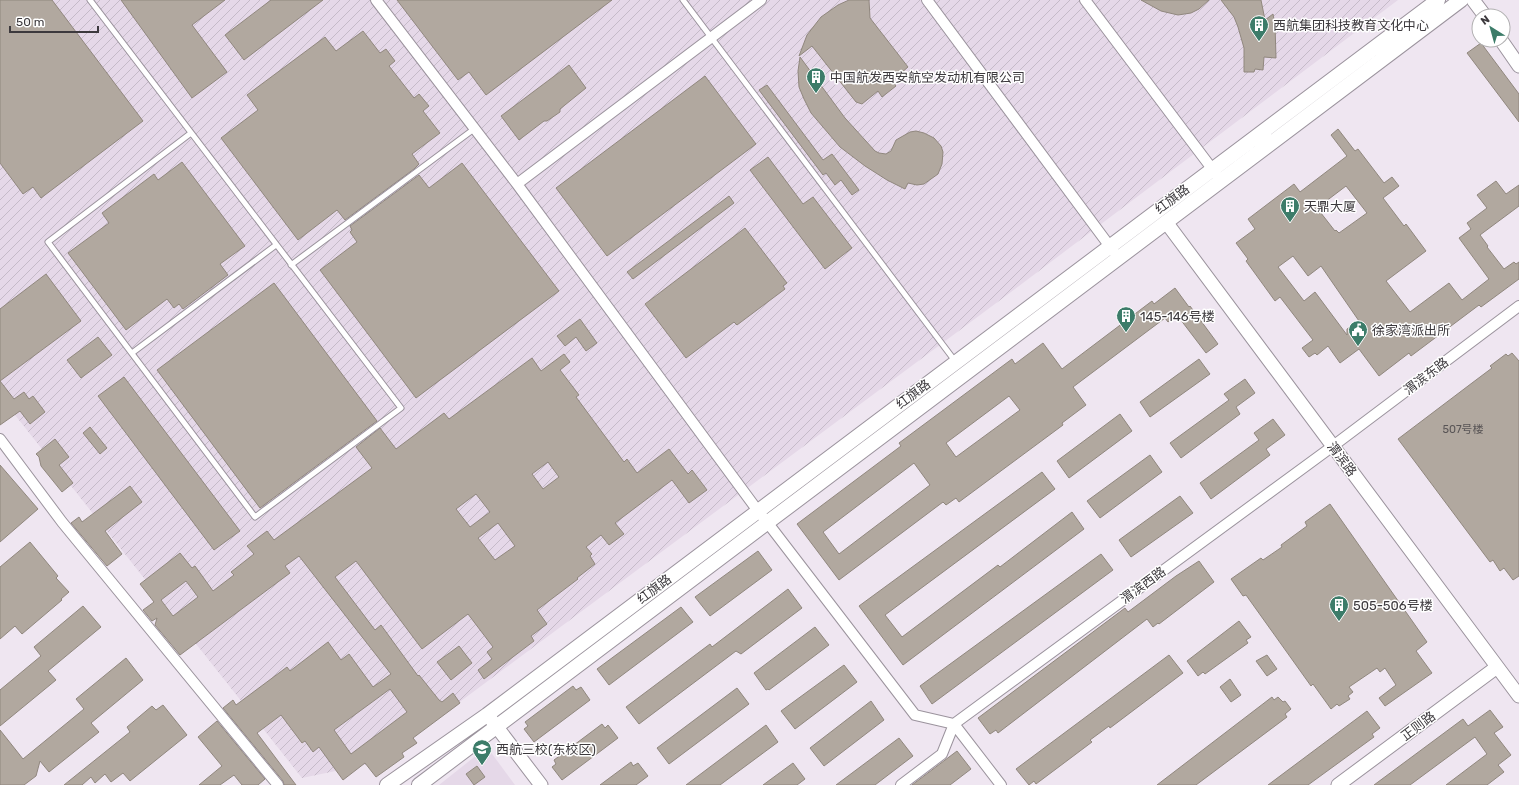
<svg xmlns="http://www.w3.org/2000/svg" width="1519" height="785" viewBox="0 0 1519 785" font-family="Rubik,'Noto Sans SC',sans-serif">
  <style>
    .built { fill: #e5d8e8 }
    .industrial { fill: url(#industrial-furrows) }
    .building { fill: #b1a89f; stroke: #90877e; fill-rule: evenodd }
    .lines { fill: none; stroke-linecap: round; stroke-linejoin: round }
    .service-casing { stroke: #9b939d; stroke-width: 7 }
    .minor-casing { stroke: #9b939d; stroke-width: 12 }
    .tertiary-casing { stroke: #9b939d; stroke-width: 15 }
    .secondary-casing { stroke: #9b939d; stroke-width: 16 }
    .service { stroke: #fff; stroke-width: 5 }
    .minor { stroke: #fff; stroke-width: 10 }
    .tertiary { stroke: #fff; stroke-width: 13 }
    .secondary { stroke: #fff; stroke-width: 14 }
    .labels { text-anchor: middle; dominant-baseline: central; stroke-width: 3; stroke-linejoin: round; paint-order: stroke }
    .number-label { font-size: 11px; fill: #595556 }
    .poi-label { font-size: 13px; fill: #3c393d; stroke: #fff; text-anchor: start }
    .street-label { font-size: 13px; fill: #3c393d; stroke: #fff }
  </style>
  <defs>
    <pattern id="industrial-furrows" width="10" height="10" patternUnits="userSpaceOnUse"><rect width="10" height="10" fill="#e5d8e8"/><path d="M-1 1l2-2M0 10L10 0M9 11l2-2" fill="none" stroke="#c5bac8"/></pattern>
  </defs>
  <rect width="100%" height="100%" fill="#efe6f1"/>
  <path class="built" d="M487 747 515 785H439Z"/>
  <path class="industrial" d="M0 0H1398L1011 292 379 762 302 778 0 396Z"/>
  <path class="building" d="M0 0H52L143 121 41 198 33 187 23 194 0 163Z
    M121 0H225L192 25 227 72 192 98Z
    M271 0H323L244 60 225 35Z
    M397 0H612L486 95 469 72 458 80Z
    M849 0H869L870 18 908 67 892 81 896 86 882 97 878 91 862 104 856 102 812 46 799 56 807 35 821 17 838 5Z
    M1141 0H1209L1199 9 1191 13 1178 15 1161 11Z
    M1221 0H1261L1265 20 1273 14 1275 25 1276 58 1264 57 1263 70 1255 69 1254 72H1244V48L1238 27 1234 17Z
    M363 31 380 53 386 49 395 61 389 66 414 98 419 94 429 106 423 111 440 133 412 154 419 164 414 169 345 220 337 210 298 240 221 138 258 110 247 95 325 37 336 51Z
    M1481 43 1519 94V122L1467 53Z
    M800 57 845 118 875 151 879 153 886 154 891 151 896 140 910 132 916 131 924 133 934 138 941 146 943 152 942 164 938 174 924 184 917 185 908 183 905 189 887 180 865 166 840 147 811 113 804 99 799 87 798 71Z
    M569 65 586 88 560 109V112L547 121H544L519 140 501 116Z
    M705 76 756 144 607 256 556 188Z
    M767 85 823 160 832 154 859 190 852 195 841 180 835 185 826 173 823 175 759 90Z
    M1338 129 1355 151 1358 149 1384 183 1392 177 1399 186 1383 198 1404 226 1406 224 1426 251 1386 281 1410 312 1449 283 1462 300 1489 279 1459 238 1471 229 1467 223 1487 208 1477 195 1496 181 1506 194 1519 185V206L1480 235 1488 246 1487 247 1504 269 1514 262 1516 264 1519 262V279L1481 307 1479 305 1411 356 1409 353 1379 376 1359 349 1340 363 1328 346 1317 355 1315 353 1309 357 1302 348 1313 340 1280 297 1275 301 1246 261 1248 259 1236 243 1255 229 1248 219 1294 184 1300 192 1347 156 1331 135ZM1346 186 1367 213 1339 233 1336 230 1335 231 1317 208ZM1293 256 1308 276 1321 266 1359 321 1347 329V335L1315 292 1304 301 1278 267Z
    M768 157 803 204 813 197 852 248 825 269 750 170Z
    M182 162 245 246 220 264 228 275 183 309 179 304 174 308 167 299 126 330 68 253 109 223 102 213 154 174 158 180Z
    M462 163 559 291 416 398 320 270 357 242 350 232 352 230 350 226 419 175 429 188Z
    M729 196 734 203 633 279 627 272Z
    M745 228 787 283 783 286 785 289 737 325 734 322 686 358 645 304Z
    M46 274 81 321 0 381 14 399 24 392 29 399 33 396 45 412 30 424 20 411 0 425V309Z
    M274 283 377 421 260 508 157 370Z
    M1175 288 1189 307 1190 306 1218 344 1206 353 1177 315 1168 322 1165 318 1073 387 1086 405 1062 423 1063 425 959 502 956 498 946 505 943 502 839 580 797 524 901 446 899 443 1012 359 1015 364 1043 343 1062 369 1152 301 1154 304ZM1009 396 1020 410 956 457 946 443ZM914 463 930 485 839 554 823 532Z
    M580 319 597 343 586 351 576 337 565 346 557 336Z
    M98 337 112 355 81 378 67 360Z
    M1512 353 1519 361V576L1513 580 1504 568 1500 571 1493 560 1490 562 1398 439 1472 383 1492 368 1490 366 1506 354 1508 356Z
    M564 354 570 362 560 370 579 395 576 397 624 462 627 459 637 473 669 449 688 474 692 470 707 490 689 503 672 480 615 523 624 534 609 545 601 535 586 547 592 554 590 556 595 564 577 578 578 579 537 610 547 624 531 636 534 641 484 679 478 670 492 659 487 652 493 647 468 614 422 649 356 561 335 577 375 630 381 625 418 676 419 675 439 700 442 702 453 693 460 703 413 738 417 743 402 753 404 757 376 777 365 763 343 780 319 747 313 752 305 741 302 743 281 715 257 733 296 785H284L283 781 223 708 233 700 236 705 287 667 290 671 328 642 341 660 349 654 373 687 391 674 299 556 285 566 290 573 180 655 155 625 157 618 152 621 143 610 154 602 140 584 180 553 192 568 195 566 213 591 234 575 231 572 254 554 247 546 267 531 274 540 372 468 356 447 380 428 396 449 444 413 449 419 532 358 541 371ZM548 462 559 477 543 489 532 474ZM476 494 490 512 470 527 456 509ZM498 523 515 546 495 560 478 538ZM186 581 198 597 173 616 161 600ZM390 689 407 712 351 754 334 730Z
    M1199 359 1210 374 1150 417 1140 402Z
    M124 377 240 531 214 550 98 396Z
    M1245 379 1255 393 1236 407 1240 414 1181 458 1170 443 1229 400 1224 394Z
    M1120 414 1132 431 1069 478 1057 461Z
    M1273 419 1285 435 1266 449 1270 455 1211 499 1200 483 1259 440 1254 433Z
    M90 427 107 448 100 454 83 433Z
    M55 439 69 457 59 465 73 483 62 492 41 466 39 457 36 454Z
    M1150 455 1162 472 1100 518 1087 501Z
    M0 465 38 509 0 542Z
    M1042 472 1055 489 885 615 902 637 998 565 1000 567 1072 512 1084 529 903 665 859 606Z
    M130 486 142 502 105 531 122 554 107 566 71 523 79 517 82 522Z
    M1180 496 1193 513 1131 557 1119 540Z
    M1330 504 1427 642 1416 651 1432 673 1385 706 1379 698 1396 685 1385 668 1380 672 1377 668 1349 687 1353 692 1348 696 1350 699 1339 706 1337 704 1331 709 1313 684 1311 686 1246 595 1243 596 1231 579 1261 558 1263 560 1282 547 1281 545 1307 526 1305 522Z
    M30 542 58 576 56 578 69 592 61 599 62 600 22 634 15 626 0 639V567Z
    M758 551 772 570 710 616 695 597Z
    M1101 554 1113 570 932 704 920 686Z
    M1199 561 1214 582 1159 624 1158 623 1153 627 1147 619 998 733 996 730 990 734 978 718 1125 608 1128 612 1176 576Z
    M788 589 802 608 741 654 736 651 639 724 626 707 710 644 712 647Z
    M83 606 101 627 48 671 56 680 0 726V690L41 656 34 647Z
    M681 607 693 622 609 685 597 669Z
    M1239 621 1251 637 1246 640 1248 643 1205 674 1203 672 1198 676 1187 661Z
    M815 627 829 645 769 690 768 689 766 690 754 673Z
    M459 646 472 663 451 680 437 662Z
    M1169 655 1183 673 1110 728 1109 726 1090 740 1092 742 1036 784 1034 781 1029 785 1016 769Z
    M1267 655 1277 669 1267 676 1256 661Z
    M126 658 143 680 91 723 99 732 49 772 40 761 36 776 24 785H0V730L23 759 84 709 76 699Z
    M844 665 857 682 795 729 781 711Z
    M1230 679 1241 695 1231 702 1220 687Z
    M573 686 576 690 581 687 590 700 534 742 524 729 528 726 525 722Z
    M737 688 749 704 669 764 657 748Z
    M1272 697 1274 700 1278 697 1283 702 1285 701 1291 709 1285 714 1287 717 1196 785H1157Z
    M871 701 884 720 824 766 810 748Z
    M163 705 187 735 130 781 123 773 111 782 105 774 95 783 91 777 82 785H64L130 732 127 727 152 706 156 710Z
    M1490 710 1503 727 1494 733 1511 755 1498 765 1504 772 1487 785H1446L1487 754 1475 737 1410 785H1374L1463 719 1468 726Z
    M1367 711 1380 728 1372 734 1374 737 1308 785H1268Z
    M217 721 265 779 258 785H242L234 775 220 785H199L222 766 198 737Z
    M602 724 605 728 608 725 618 738 562 780 552 767 556 764 554 760Z
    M766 725 778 742 720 785H686Z
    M899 738 913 756 875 785H836Z
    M957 751 971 769 950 785H912Z
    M631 762 633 766 638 763 648 776 636 785H600Z
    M793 763 805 779 797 785H763Z
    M477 766 485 777 474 785 466 774Z"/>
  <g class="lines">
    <defs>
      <path id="service" d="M90 0 401 408 255 517 48 242 191 133
        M683 0 955 361
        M291 265 474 129
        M132 353 276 245"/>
      <path id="minor" d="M376 0 517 184 758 511 767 522 915 715 954 724 1001 785
        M927 0 1114 252
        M1085 0 1216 174
        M517 184 761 0
        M0 439 62 522 278 785
        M901 785 942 754 954 724 1333 446 1519 306"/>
      <path id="tertiary" d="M1473 0 1485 16
        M1501 40 1519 66
        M1166 222 1519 696
        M490 718 541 785
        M1338 785 1497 667"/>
      <path id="secondary" d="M387 785 487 715 1438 0
        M419 785 1461 0"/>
    </defs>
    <use href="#service" class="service-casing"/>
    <use href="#minor" class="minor-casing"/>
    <use href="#tertiary" class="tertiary-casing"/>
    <use href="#secondary" class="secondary-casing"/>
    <use href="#service" class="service"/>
    <use href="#minor" class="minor"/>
    <use href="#tertiary" class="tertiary"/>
    <use href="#secondary" class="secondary"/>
  </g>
  <defs>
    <symbol id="building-pin" viewBox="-11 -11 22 30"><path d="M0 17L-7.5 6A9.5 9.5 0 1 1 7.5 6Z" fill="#3c7c69" stroke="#fff"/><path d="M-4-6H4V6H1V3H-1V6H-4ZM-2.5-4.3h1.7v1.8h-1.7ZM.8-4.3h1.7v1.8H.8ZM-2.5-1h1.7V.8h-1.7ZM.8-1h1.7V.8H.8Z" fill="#fff"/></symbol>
    <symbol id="civic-pin" viewBox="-11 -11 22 30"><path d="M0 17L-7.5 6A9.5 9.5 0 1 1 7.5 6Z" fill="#3c7c69" stroke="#fff"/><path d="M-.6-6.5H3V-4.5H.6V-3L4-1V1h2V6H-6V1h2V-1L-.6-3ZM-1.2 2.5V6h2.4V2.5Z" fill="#fff"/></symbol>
    <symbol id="school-pin" viewBox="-11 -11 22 30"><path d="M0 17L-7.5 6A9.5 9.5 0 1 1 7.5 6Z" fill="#3c7c69" stroke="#fff"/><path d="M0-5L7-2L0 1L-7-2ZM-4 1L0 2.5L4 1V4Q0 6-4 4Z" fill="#fff"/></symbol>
  </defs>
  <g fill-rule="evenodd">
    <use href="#building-pin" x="1248" y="14" width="22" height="30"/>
    <use href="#building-pin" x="805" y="66" width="22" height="30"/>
    <use href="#building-pin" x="1279" y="195" width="22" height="30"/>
    <use href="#building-pin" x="1115" y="305" width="22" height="30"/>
    <use href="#civic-pin" x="1347" y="319" width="22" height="30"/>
    <use href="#building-pin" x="1328" y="594" width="22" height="30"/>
    <use href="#school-pin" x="471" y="738" width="22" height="30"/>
  </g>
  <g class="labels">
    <g class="number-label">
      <text x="1463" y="429">507号楼</text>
    </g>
    <g class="poi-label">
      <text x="1273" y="25">西航集团科技教育文化中心</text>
      <text x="830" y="77">中国航发西安航空发动机有限公司</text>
      <text x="1304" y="206">天鼎大厦</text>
      <text x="1140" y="316">145-146号楼</text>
      <text x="1372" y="330">徐家湾派出所</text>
      <text x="1353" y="605">505-506号楼</text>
      <text x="496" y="749">西航三校(东校区)</text>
    </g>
    <g class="street-label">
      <text transform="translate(1172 199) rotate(-37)">红旗路</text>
      <text transform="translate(1426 376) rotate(-37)">渭滨东路</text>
      <text transform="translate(913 394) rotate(-37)">红旗路</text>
      <text transform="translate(1342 459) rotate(53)">渭滨路</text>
      <text transform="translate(1143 585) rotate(-36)">渭滨西路</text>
      <text transform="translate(654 589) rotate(-37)">红旗路</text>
      <text transform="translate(1418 726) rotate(-37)">正则路</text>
    </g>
  </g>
  <g transform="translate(1491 28) rotate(323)"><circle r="19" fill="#ffffff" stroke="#b1b0b1"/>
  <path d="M0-3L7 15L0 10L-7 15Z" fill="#3c7c69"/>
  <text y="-6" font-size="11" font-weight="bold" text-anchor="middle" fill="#3c393d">N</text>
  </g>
  <path d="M10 26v6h88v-6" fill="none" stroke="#3c393d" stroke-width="2"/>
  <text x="16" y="26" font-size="12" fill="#3c393d" stroke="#ffffff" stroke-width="3" paint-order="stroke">50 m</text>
</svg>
